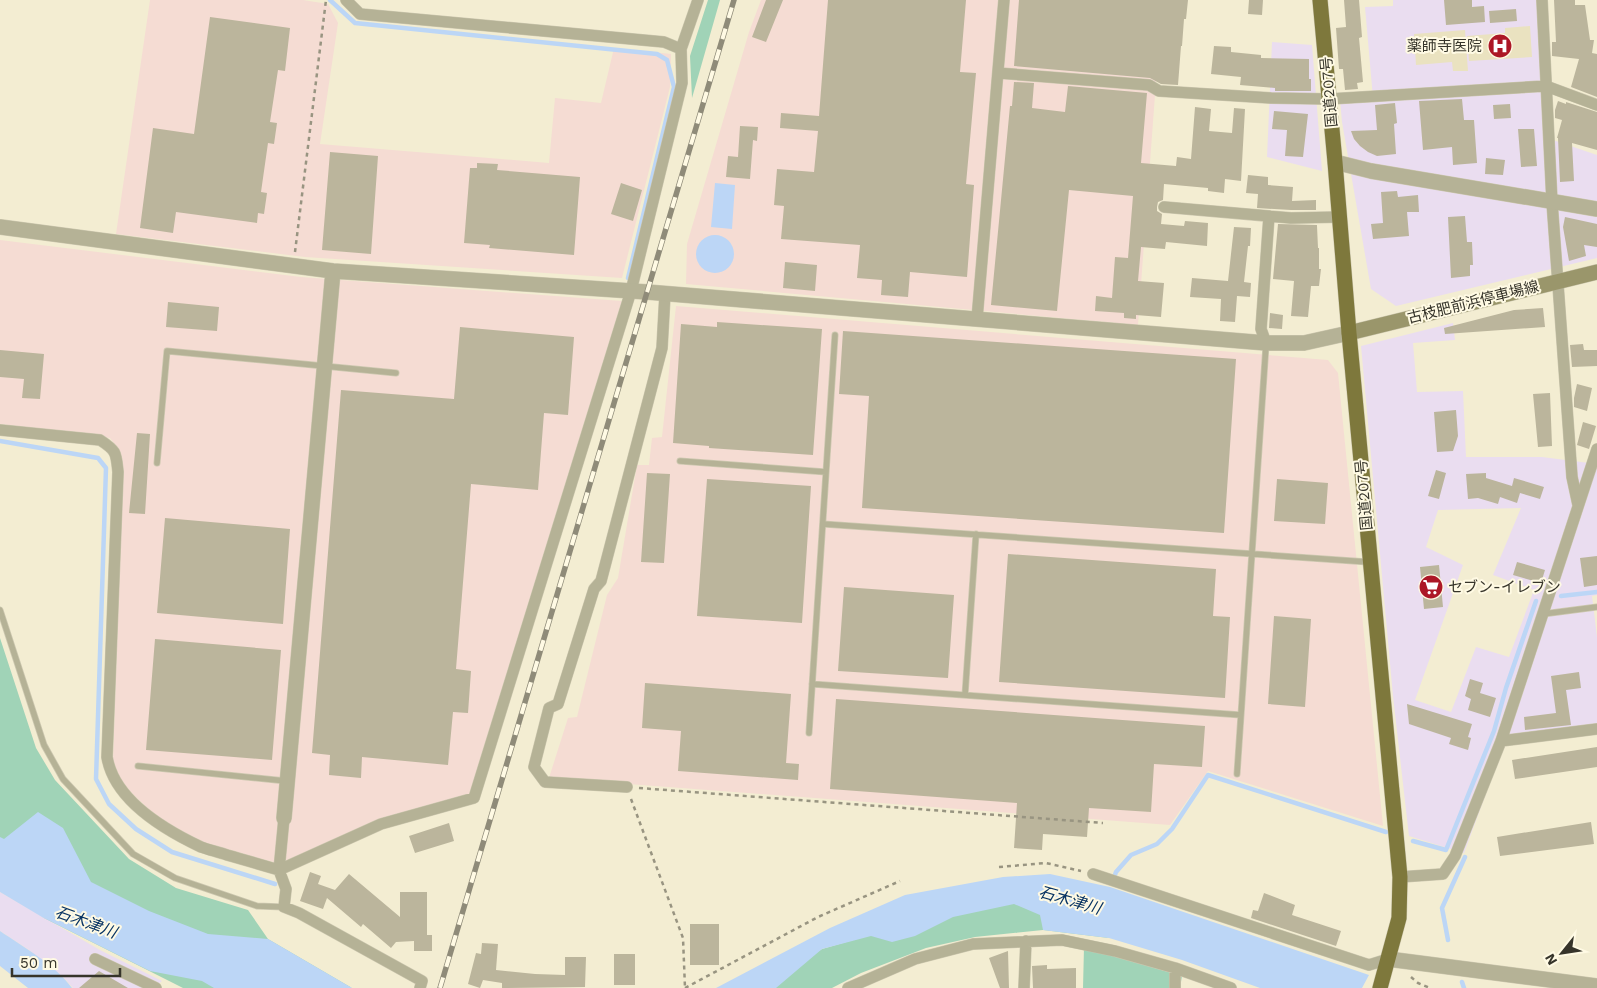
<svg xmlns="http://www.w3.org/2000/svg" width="1597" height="988" viewBox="0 0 1597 988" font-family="'Work Sans','Noto Sans JP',sans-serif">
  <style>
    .commercial { fill: #eaddf0; fill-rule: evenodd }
    .industrial { fill: #f5dcd3 }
    .built { fill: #eae2c0 }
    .green { fill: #a0d3b7 }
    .water { fill: #bcd6f6 }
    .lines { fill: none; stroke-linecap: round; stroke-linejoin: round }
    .stream { stroke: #bcd6f6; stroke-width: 4.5 }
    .building { fill: #bbb59c }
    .service-casing { stroke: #cdc8b0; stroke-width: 7 }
    .minor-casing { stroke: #cdc8b0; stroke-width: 12 }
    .tertiary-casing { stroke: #cdc8b0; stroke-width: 16 }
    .secondary-casing { stroke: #cdc8b0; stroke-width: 16 }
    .trunk-casing { stroke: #cdc8b0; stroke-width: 16 }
    .path { stroke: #989481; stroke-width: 2.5; stroke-dasharray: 4 4; stroke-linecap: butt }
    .service { stroke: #b5b296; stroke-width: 5.5 }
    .minor { stroke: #b5b296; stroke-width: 11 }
    .tertiary { stroke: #b5b296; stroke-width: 15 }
    .secondary { stroke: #9a966b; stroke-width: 15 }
    .trunk { stroke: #7e783c; stroke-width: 15 }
    .rail-casing { stroke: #8f8b79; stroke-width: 5.5 }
    .rail { stroke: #fffae4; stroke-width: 4; stroke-dasharray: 11; stroke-linecap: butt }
    .labels { text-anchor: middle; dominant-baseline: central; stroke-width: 4; stroke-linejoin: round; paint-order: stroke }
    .poi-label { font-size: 15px; fill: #36342a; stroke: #fffae4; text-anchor: end }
    .street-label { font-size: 15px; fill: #36342a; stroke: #fffae4 }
    .water-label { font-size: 16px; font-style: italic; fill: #093463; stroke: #fffae4 }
  </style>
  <rect width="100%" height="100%" fill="#f3edd2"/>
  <path class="commercial" d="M1393 0H1538L1544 137 1597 155V258L1396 306 1371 289 1342 122 1340 100 1373 98 1365 7 1393 6Z
    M1272 42 1312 45 1322 171 1267 157Z
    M1453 323 1455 340 1413 343 1417 392 1463 391 1466 457H1542L1597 464V595L1592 596 1597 637V734L1504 745 1464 853 1409 836 1393 696 1361 346ZM1521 508 1493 575 1534 590 1509 657 1476 647 1451 712 1415 700 1463 565 1426 547 1438 510Z
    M0 892 100 950 162 981 153 988H73L65 979 29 950 0 931Z"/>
  <path class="industrial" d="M150 0H303L328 4 338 23 320 144 549 163 555 98 601 103 614 48 671 54 670 87 622 278 305 257 116 234Z
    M761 0H1162L1138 325 686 284 687 244 749 32Z
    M0 240 301 277 622 301 469 796 281 864 204 844 156 816 122 784 113 760 123 469 120 451 110 438 0 424Z
    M676 306 1328 360 1338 373 1383 826 1208 771 1170 825 549 778 568 718 577 717 607 595 618 578 637 465H649L652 438 662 437Z"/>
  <path class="built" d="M1530 26 1532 57 1469 61 1467 36 1505 33V28Z
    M1465 30 1468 71H1453L1452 62 1416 65 1414 34Z"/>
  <path class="green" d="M708 0H720L692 98 690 56Z
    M0 638 36 748 55 780 129 859 176 888 248 910 268 939 352 988 0 872Z
    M1002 897 1109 938 1043 930 975 937 926 948 861 973 832 988H761L822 949Z
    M42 917 235 988H183Z
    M1084 947 1182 976 1180 988H1083Z"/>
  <path class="water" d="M715 183 735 185 732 229 711 227Z
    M696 254a19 19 0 1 1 38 0a19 19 0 1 1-38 0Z
    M38 812 63 828 91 882 149 911 208 934 268 939 352 988H214L202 981 150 971 42 917 0 892V837L4 839Z
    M1050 874 1110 887 1369 975 1362 988H1260L1182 960 1109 938 1043 930 1040 915 1014 904 953 917 915 936 892 942 871 936 822 949 776 988H716L830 928 905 895 1003 877Z
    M0 931C25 948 54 964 72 988H28L0 966Z"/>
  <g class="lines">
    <path class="stream" d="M330 0 355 23 657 54 667 60 674 87 628 278
      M0 441 98 458 106 468 96 779 109 804 136 829 172 852 275 884
      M1561 596 1597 592
      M1413 841 1446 850 1494 731 1506 688 1536 601
      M1113 880 1116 872 1131 855 1157 844 1172 829 1208 775 1386 832
      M1448 940 1442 908 1465 857
      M1462 982 1464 988"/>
  </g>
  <path class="building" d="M766 0H783L766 42 752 37Z
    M828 0H966L960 72 976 73 966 184 974 185 967 277 910 272 908 297 881 295 882 280 857 278 860 245 781 239 784 206 774 205 777 169 814 172 818 131 780 128 781 113 819 116Z
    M1019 0H1188L1186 19H1184L1182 46H1181L1178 85 1161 84 1150 78 1014 66Z
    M1249 0H1263L1262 15 1248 14Z
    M1344 0H1359L1362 37 1359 38 1363 82 1357 83 1358 89 1345 90 1343 69H1339L1336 28 1346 27Z
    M1444 0H1472V7L1484 6 1485 22 1446 25Z
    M1554 0H1575V5H1585L1590 40H1594L1592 53 1597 54V97L1571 87 1579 59 1552 56V42H1556Z
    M1516 9 1517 21 1490 23 1489 11Z
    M210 17 290 28 285 71 278 70 270 122 277 123 274 144 268 143 261 192 267 193 264 214 258 213 257 223 176 212 173 233 140 228 153 128 194 134Z
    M1214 46 1231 47V52L1261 55V58L1309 59V79H1311V91H1275V88L1240 85 1241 77 1211 74Z
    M1014 82 1034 83 1032 108 1065 112 1068 86 1147 93 1141 163 1176 166 1177 157 1191 159 1195 107 1211 109 1209 131 1232 133 1234 108 1245 109 1241 181 1225 179 1224 193 1208 191V188L1164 184 1163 200 1158 202 1157 207V211L1162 214 1161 224 1184 226 1185 221 1208 223 1207 246 1166 242 1165 249 1141 247 1138 281 1164 283 1161 317 1136 315V319L1124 318V313L1095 311 1096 296 1112 298 1115 257 1128 258 1133 196 1069 190 1057 311 991 305 1010 106H1012Z
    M1462 99 1464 120H1474L1477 163 1453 165 1452 147 1423 150 1419 101Z
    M1558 101 1566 104V102L1597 112V150L1572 143 1574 181 1560 182 1558 138H1557L1562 120 1555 118V110Z
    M1395 103 1397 123 1394 124 1396 154 1377 156 1368 152 1360 146 1354 139 1351 131 1377 130 1375 105Z
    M1510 104 1511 118 1494 119 1493 105Z
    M1274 111 1308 114 1303 157 1285 156 1287 130 1272 129Z
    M740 126 758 127 757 141 753 140 750 179 726 177 728 156 738 157Z
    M1518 129H1534L1537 166 1521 167Z
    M330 152 378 156 371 254 322 250Z
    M1486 158 1505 160 1503 175 1485 174Z
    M477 163 498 164 497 170 580 177 574 255 489 248 490 245 464 243 470 168H477Z
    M1248 175 1268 177V185L1293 187 1292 201 1316 200V210H1291L1257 208 1258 194 1246 193Z
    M621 183 642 190 633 221 611 214Z
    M1397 191 1398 197 1418 195 1419 212H1407L1409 236 1373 239 1371 224 1383 223 1381 192Z
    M1465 216 1467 242H1472L1473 265H1470V276L1451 278 1448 217Z
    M1565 217 1597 224V247L1584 245 1586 256 1569 261 1563 227Z
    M1278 224 1317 225V226L1318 248H1319V269H1321L1319 286H1311L1308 317 1291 316 1294 281 1273 279Z
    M1234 227 1251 228 1250 246H1248L1244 282 1251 283 1250 297 1237 296 1235 322 1220 321 1221 299 1190 297 1192 278 1228 281Z
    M785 262 817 265 815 291 783 288Z
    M168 302 219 307 217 331 166 327Z
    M1543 308 1545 327 1445 334 1444 328 1514 310Z
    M1270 313 1283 315 1282 329 1269 328Z
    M717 322 822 329 813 455 709 448V446L673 443 681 324 717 327Z
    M460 327 574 337 568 415 544 413 538 490 471 484 456 669 471 671 468 713 453 712 448 765 362 757 361 778 329 775 330 755 312 753 341 390 454 399Z
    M843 331 1236 359 1224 533 862 508 869 396 839 394Z
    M1583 344 1584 350H1597V366L1572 367 1570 345Z
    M0 350 44 354 40 399 22 398 24 379 0 377Z
    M1577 384 1592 388 1587 411 1574 407V398Z
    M1550 393 1552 446 1538 447 1533 394Z
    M1456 410 1458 436 1453 451 1437 452 1434 412Z
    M1583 422 1596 426 1589 449 1577 445Z
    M137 433 150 434 145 514 129 513Z
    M1436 470 1446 473 1439 499 1428 496Z
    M647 473 670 474 664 563 641 562Z
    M1486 473V478L1512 486 1514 478 1544 487 1540 499 1520 493 1517 503 1500 497 1498 504 1478 498 1468 499 1466 474Z
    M707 479 811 486 802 623 697 616Z
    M1277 479 1328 483 1325 524 1274 521Z
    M165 518 290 529 283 624 157 613Z
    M1008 554 1216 569 1213 616 1230 617 1225 698 999 682Z
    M1597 556V585L1584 587 1580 558Z
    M1517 562 1545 570 1541 583 1513 575Z
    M1439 565 1443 607 1424 609 1420 567Z
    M844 587 954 595 948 678 838 671Z
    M1274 616 1311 619 1305 707 1268 704Z
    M155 639 281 650 272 760 146 750Z
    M1579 672 1581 688 1566 690 1571 725 1525 730 1524 717 1556 713 1551 676Z
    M1470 679 1483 683 1480 693 1496 698 1490 717 1468 710 1471 699 1465 696Z
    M645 683 791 694 786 763 799 764 798 780 678 771 681 731 642 728Z
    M836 699 1205 726 1202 767 1154 764 1151 812 1089 808 1087 837 1043 834 1042 850 1014 848 1017 803 830 789Z
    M1407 704 1472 724 1468 737 1471 738 1468 750 1449 744 1451 738 1409 724Z
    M1597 747V767L1515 779 1512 760Z
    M1591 822 1594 844 1500 856 1497 837Z
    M449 823 454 841 415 853 409 836Z
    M310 872 321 876 318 884 335 890 349 874 400 917V892H427V935H432V951H414V941L396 942 391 948 363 924 361 927 327 898 323 909 300 901Z
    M1264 893 1295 905 1292 915 1341 931 1336 946 1251 918 1253 910 1258 911Z
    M690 924H719V965H690Z
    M482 943 498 944 496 970 535 974 565 975V957H586L585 987 502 988V983L483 980 480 988 468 984 476 953 481 954Z
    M1008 951 1009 988H1000L989 958Z
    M614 954H635V985H614Z
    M1047 965V969L1076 968V988H1033L1032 966Z
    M99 971 128 988H79Z"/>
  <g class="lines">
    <defs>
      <path id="service" d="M680 461 826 472
        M157 463 167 351 396 373
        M823 524 1368 562
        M0 610 44 745 63 779 133 854 175 878 257 906 284 907
        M1543 614 1597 607
        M812 684 1241 715
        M965 695 976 534
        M809 733 835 335
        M138 766 286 781
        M1237 774 1266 345"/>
      <path id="minor" d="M346 0 360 14 664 42 681 49
        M1542 0 1552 202 1572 477 1578 505
        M998 73 1149 85 1159 91 1271 98 1329 99 1546 86 1597 105
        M1164 207 1291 218 1340 217
        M977 319 1004 0
        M1266 343 1261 329 1269 216
        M0 430 100 440C117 451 116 453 118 472L107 757C114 800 165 830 201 847 209 850 219 852 227 855 245 860 262 865 279 870L381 824 474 798 631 291 682 83 681 49 698 0
        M1501 741 1597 729
        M627 787 545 782 534 767 549 708 558 704 594 589 601 581 662 348 665 294
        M284 818 279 870 286 889 284 907 299 913 422 981 420 988
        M1093 874 1369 965 1388 959
        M1400 877 1443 874 1455 856 1501 741 1597 449
        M95 959 156 988
        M848 988 915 959 973 944 1062 940 1115 951 1175 968 1231 988
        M1024 988 1026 941
        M1175 988V968"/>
      <path id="tertiary" d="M1335 162 1371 171 1597 209
        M0 227 333 271 647 292 1266 343H1304L1349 333
        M284 818 333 271
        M1388 959 1597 986"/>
      <path id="secondary" d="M1349 333 1597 272"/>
      <path id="trunk" d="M1320 0 1335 162 1349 333 1400 877 1399 918 1380 988"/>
    </defs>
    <use href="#service" class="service-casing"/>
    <use href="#minor" class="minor-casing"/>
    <use href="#tertiary" class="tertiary-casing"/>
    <use href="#secondary" class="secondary-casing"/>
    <use href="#trunk" class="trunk-casing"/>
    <path class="path" d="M295 252 326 0
      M639 788 1103 823
      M631 799 683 938 685 988
      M999 867 1046 863 1081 871
      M1411 977 1418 983 1430 988
      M685 988 818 917 900 881"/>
    <use href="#service" class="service"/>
    <use href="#minor" class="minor"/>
    <use href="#tertiary" class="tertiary"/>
    <use href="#secondary" class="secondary"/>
    <use href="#trunk" class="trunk"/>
    <defs>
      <path id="rail" d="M440 988 734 0"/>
    </defs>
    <use href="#rail" class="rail-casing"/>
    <use href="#rail" class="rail"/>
  </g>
  <defs>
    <symbol id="hospital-disc" viewBox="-11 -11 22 22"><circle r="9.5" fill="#ac1726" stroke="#fffae4"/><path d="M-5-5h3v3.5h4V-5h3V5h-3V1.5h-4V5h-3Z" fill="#fff"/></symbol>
    <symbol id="supermarket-disc" viewBox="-11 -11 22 22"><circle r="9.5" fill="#ac1726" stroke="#fffae4"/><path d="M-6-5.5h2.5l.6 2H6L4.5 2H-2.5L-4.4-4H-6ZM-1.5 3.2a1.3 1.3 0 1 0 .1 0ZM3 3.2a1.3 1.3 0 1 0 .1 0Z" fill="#fff"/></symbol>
  </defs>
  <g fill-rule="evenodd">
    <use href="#hospital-disc" x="1486" y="32" width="28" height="28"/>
    <use href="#supermarket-disc" x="1417" y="573" width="28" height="28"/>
  </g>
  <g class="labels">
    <g class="poi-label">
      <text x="1482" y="46">薬師寺医院</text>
      <text x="1448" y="587" text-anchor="start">セブン-イレブン</text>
    </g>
    <g class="street-label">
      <text transform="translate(1329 92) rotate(-95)">国道207号</text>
      <text transform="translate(1473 302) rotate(-14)">古枝肥前浜停車場線</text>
      <text transform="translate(1364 495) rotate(-95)">国道207号</text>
    </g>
    <g class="water-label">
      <text transform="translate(1070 900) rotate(16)">石木津川</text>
      <text transform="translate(86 922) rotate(20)">石木津川</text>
    </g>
  </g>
  <g transform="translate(1562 953) rotate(240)" stroke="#fffae4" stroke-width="4" paint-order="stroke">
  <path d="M0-4L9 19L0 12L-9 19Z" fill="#36342a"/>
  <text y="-8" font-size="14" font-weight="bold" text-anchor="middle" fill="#36342a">N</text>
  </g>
  <path d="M12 968v8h108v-8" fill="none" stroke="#36342a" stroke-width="2.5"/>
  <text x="20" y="968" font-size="15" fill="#36342a" stroke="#fffae4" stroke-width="4" paint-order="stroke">50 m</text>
</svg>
